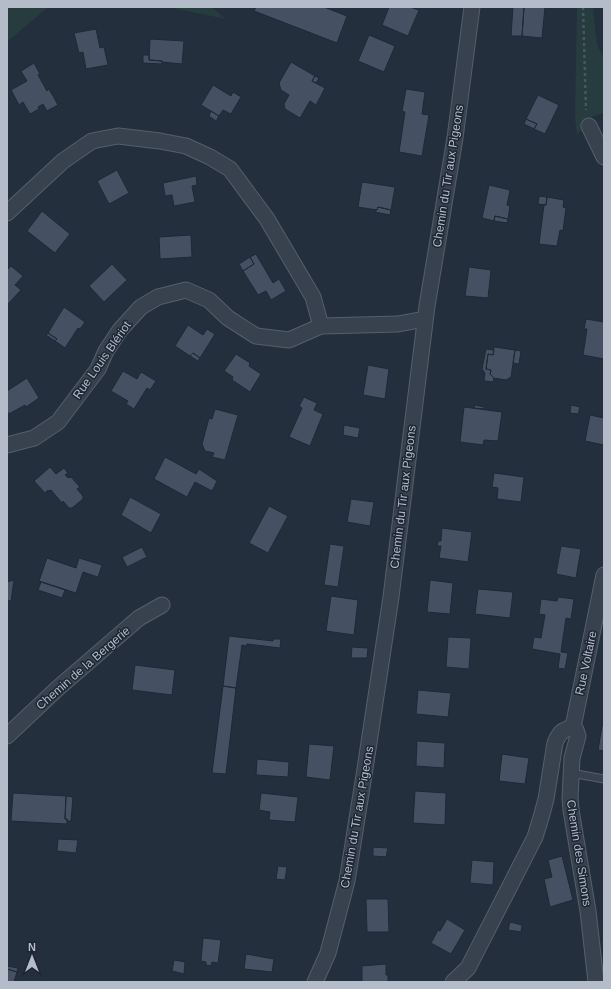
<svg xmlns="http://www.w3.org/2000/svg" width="611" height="989" viewBox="0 0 611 989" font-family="Helvetica,sans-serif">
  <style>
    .green { fill: #263c3f }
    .building { fill: #455162; stroke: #1f2835 }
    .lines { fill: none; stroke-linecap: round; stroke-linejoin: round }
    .lane-casing { stroke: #565f6c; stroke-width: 9 }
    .street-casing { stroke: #565f6c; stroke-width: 17 }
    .path { stroke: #44595c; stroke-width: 2.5; stroke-dasharray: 3 3; stroke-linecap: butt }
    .lane { stroke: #38414e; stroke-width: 7 }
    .street { stroke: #38414e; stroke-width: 15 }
    .labels { text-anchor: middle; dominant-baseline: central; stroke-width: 3; stroke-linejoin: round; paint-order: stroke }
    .street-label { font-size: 12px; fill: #b4bcc9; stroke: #1d2633 }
  </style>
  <rect width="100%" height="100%" fill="#242f3e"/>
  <path class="green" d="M7 7H48L7 42Z
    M167 7H211L226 19Z
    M577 7H593L597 45 604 58V113L593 116 577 135 575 117Z"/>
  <path class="building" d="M256 7H324L347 16 337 43 254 11Z
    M389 7H410L419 10 408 36 382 25Z
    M513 7H524L522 36H511Z
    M524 7H545L542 38 522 36Z
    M96 29 100 48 104 47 108 65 86 69 83 52 79 53 74 33Z
    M369 35 395 46 384 72 358 61Z
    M150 39 184 41 182 64 162 62V61L149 60Z
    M143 55H149V60L162 61V64L143 63Z
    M291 62 315 76 312 81 325 88 316 105 310 101 300 118 285 109 284 104 289 95 281 90 279 83Z
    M34 63 40 74 38 75 47 91 49 89 58 105 47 111 43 104 38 107 39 109 30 114 23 102 19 105 11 90 27 81 21 71Z
    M315 76 319 78 316 83 312 81Z
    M213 85 231 96 233 92 241 97 231 114 223 110 219 116 201 105Z
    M406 89 425 92 422 114 429 115 422 156 399 152 405 112 402 111Z
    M538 95 559 105 545 134 534 129 537 124 526 119Z
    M211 111 219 116 216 121 209 116Z
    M526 119 537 124 534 129 524 124Z
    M117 170 129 193 109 204 97 181Z
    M196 176 197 185 192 186 195 202 174 206 172 195 165 196 163 183Z
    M362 182 395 187 391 210 378 207 377 210 358 207Z
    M489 185 510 190 507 205 510 206 508 219 495 216 494 221 482 218Z
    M539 196 547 197 546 205 538 204Z
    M547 197 564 200 563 207 566 208 563 231 560 230 557 246 539 244 544 205H546Z
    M378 207 391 210 390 215 375 212 376 210H377Z
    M42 211 70 234 55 253 27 231Z
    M495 216 508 219 507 223 494 221Z
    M191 235 192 257 160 259 159 237Z
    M256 254 273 283 279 279 286 291 271 300 266 291 258 295 243 271 254 264 250 257Z
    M250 257 254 264 243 271 239 264Z
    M112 264 127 280 104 302 89 286Z
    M11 266 23 276 15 285 21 290 7 305V270Z
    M469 267 491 270 488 298 465 296Z
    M64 307 85 322 80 329 78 328 65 348 55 341 57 339 48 333Z
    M586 319 604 322V359L583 355 587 329H584Z
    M188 325 203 335 207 329 215 334 200 358 193 353 190 356 175 346Z
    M48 333 57 339 55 341 46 335Z
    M494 347 515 350 511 377 506 380 494 378 490 374 491 370 486 369 488 354 493 355Z
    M486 349 494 350 493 355 488 354 486 369 491 370 490 374 494 378 493 382 484 381 485 373 482 369Z
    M515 350 521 351 519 364 513 363Z
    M193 353 200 358 198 361 190 356Z
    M236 354 250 363 249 366 261 374 250 392 232 380 233 377 224 371Z
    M368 365 389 369 385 399 363 395Z
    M123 371 137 379 141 372 156 381 150 390 147 388 134 409 126 404 128 401 111 391Z
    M27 378 39 398 26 407 25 405 9 414 7 411V391Z
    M304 397 317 403 314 410 323 414 310 446 289 437 302 408 299 406Z
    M475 405 484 407V409L474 408Z
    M571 405 580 407 578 414 570 413Z
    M464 407 502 412 498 441 484 440 483 445 460 442Z
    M215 409 238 415 225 460 212 457 214 453 205 451 202 444 209 418 212 419Z
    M590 415 604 418V445L585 441Z
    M344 425 360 428 358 438 343 435Z
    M165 457 196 474 199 469 217 481 212 491 195 482 187 497 154 479Z
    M50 467 56 474 64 468 68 473 65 475 68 478 71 477 80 487 77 489 83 496V499L72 508H69L63 501 62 503 51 490 49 491 48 490 45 493 34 481Z
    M494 473 524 477 521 502 497 499 498 488 492 487Z
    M130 497 161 514 151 533 121 515Z
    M351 499 374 502 370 526 347 522Z
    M269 506 288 516 268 553 249 543Z
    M442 528 472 532 468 562 439 558 441 546H437L438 541H441Z
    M330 544 344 546 338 587 324 585Z
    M561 546 581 549 576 578 556 574Z
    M142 547 147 557 127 567 122 557Z
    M47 558 76 568 79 558 102 565 98 577 83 572 76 593 39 581Z
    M14 580 11 601 7 600V582Z
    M430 580 453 583 450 614 427 612Z
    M41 582 65 590 62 598 38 590Z
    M478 589 513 592 510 618 475 614Z
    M331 596 358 600 354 635 326 631Z
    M558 597 574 599 571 619 566 618 561 652 568 653 565 669 558 668 560 654 532 649 534 637 541 638 545 615 539 614 541 599 557 601Z
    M229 636 273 641V639H281L280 648 247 644 246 646 242 645 236 688 223 686Z
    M448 637 471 638 469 669 446 667Z
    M352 647 368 648 367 658H351Z
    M135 665 175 670 172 695 132 690Z
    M223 686 236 688 226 774 212 773Z
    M418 690 451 693 448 717 416 714Z
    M602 726H604V751L598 750Z
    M417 741 445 743 444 768 416 766Z
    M309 744 334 746 330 780 306 777Z
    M502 754 529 758 525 784 499 781Z
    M257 759 289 762 288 777 256 775Z
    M415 791 446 793 445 825 413 823Z
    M13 793 66 796 65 819H67V824L11 821Z
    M261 793 298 797 295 822 269 820 270 812 259 810Z
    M66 796 73 797 71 821H67V819H65Z
    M58 839 78 840 76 853 57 851Z
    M373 847 388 848 386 857 373 856Z
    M562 856 573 900 550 907 544 879 552 877 548 860Z
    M472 860 494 862 493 885 470 883Z
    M278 866 287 867 285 880 276 879Z
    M366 899H388L389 932H367Z
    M447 919 465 930 451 954 431 943 438 930 440 931Z
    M510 922 522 925 521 932 508 930Z
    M203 938 221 940 218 963 212 962 211 966 206 965V962L201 961Z
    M246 954 274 959 272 972 244 969Z
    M174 960 185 962 184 974 172 971Z
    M386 964V975H388V982H362V966Z
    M7 966 18 968 17 972 7 969Z
    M7 969 17 972 14 982H7Z"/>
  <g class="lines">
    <defs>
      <path id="lane" d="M571 773 604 779"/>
      <path id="street" d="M589 126 604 157
        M7 213 63 161 92 141 118 136 160 141 186 146 210 157 230 169 267 219 313 297 321 326
        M7 445 34 438 58 422 98 369 106 351 120 330 141 307 158 297 186 290 209 300 228 318 256 336 289 340 321 326 398 324 425 319
        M573 727 604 575
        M7 736 58 688 139 618 162 605
        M315 982 328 953 347 881 365 769 391 597 427 306 455 138 472 7
        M453 982 468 968 535 837 542 814 546 799 555 743C559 733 562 730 573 727L576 730 578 736 572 758 570 798 571 810 588 911 596 982"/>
    </defs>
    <use href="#lane" class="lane-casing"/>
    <use href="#street" class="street-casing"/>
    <path class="path" d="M583 7 586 110"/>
    <use href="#lane" class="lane"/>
    <use href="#street" class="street"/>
  </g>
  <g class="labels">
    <g class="street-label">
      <text transform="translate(448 176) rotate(-81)">Chemin du Tir aux Pigeons</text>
      <text transform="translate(102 360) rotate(-55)">Rue Louis Blériot</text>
      <text transform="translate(403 497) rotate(-83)">Chemin du Tir aux Pigeons</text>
      <text transform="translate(586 663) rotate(-78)">Rue Voltaire</text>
      <text transform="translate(83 668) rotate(-41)">Chemin de la Bergerie</text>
      <text transform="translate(357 817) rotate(-80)">Chemin du Tir aux Pigeons</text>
      <text transform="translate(579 853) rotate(81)">Chemin des Simons</text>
    </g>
  </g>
  <rect width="611" height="989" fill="none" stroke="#b4bcc9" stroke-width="16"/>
  <g transform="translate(32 957)" stroke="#1d2633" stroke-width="3" paint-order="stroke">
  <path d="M0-3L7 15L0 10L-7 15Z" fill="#b4bcc9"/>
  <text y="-6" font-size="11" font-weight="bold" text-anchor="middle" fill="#b4bcc9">N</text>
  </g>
</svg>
